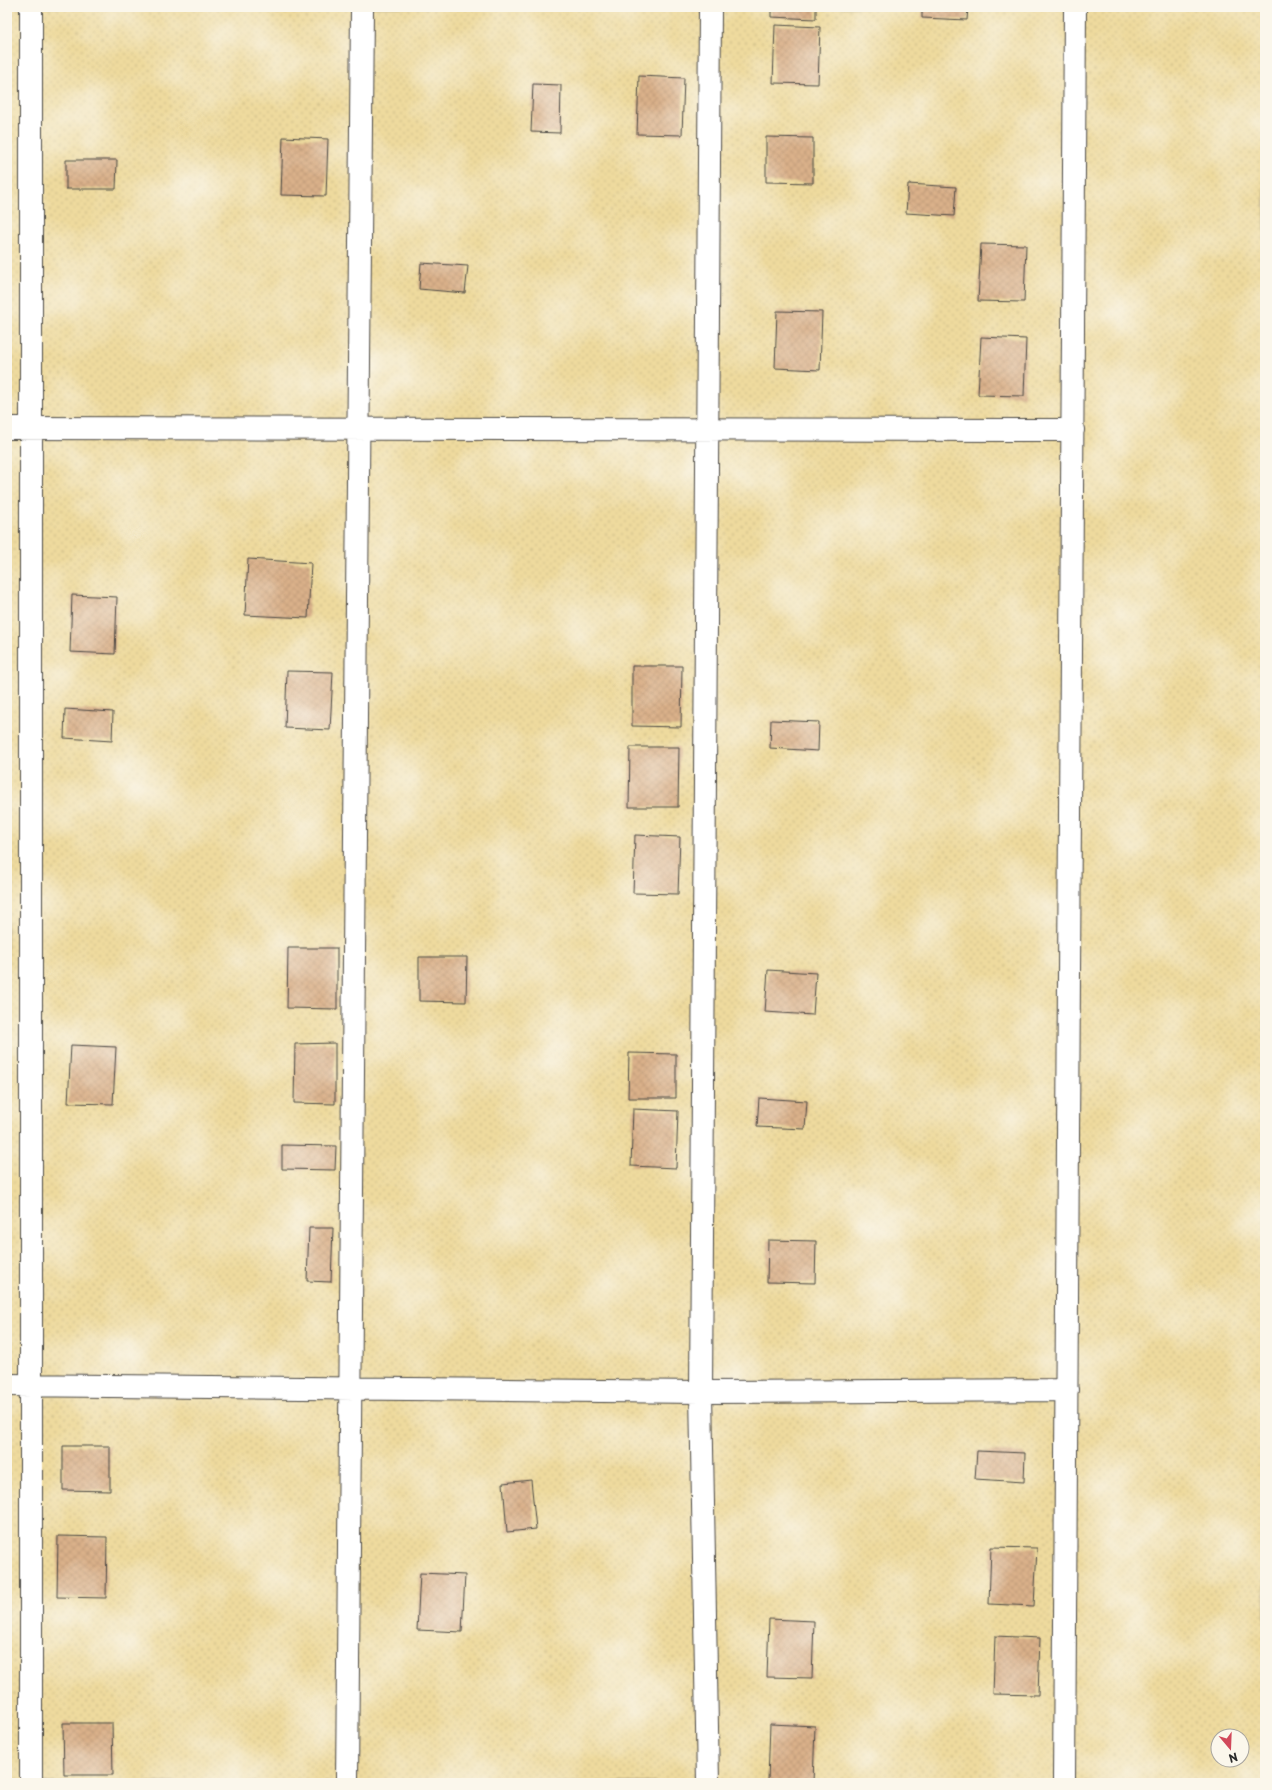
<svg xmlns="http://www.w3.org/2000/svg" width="1272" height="1790" viewBox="0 0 1272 1790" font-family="'Playpen Sans',sans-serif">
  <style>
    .sand { fill: url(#sand-dots); stroke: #8c8264; fill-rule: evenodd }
    .building { fill: url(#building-cross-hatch) }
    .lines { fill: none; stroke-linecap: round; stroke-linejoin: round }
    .street-casing { stroke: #494642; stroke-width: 24 }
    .street { stroke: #fff; stroke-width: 22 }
  </style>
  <defs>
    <pattern id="sand-dots" width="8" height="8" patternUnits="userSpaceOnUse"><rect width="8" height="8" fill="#eeda9e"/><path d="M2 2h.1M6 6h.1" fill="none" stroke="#cb8" stroke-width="1.8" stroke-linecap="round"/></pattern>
    <pattern id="building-cross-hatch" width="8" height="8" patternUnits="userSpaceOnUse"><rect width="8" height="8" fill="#dab18a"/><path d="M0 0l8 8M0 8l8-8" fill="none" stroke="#bb9877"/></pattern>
  </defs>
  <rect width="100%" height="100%" fill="#fbf7ec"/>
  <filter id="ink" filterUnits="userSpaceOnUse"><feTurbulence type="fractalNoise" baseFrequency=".025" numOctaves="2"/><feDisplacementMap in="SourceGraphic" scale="8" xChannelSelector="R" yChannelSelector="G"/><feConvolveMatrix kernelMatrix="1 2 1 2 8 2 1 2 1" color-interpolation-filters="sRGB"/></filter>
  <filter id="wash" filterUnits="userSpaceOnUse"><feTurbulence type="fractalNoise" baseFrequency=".012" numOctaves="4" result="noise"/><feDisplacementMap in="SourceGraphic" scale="16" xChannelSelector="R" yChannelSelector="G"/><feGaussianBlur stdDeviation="0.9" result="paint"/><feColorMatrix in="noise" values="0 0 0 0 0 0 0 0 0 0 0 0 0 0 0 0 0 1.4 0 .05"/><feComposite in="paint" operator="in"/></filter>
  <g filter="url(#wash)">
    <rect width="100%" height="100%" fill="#f4dfc2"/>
    <path class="sand" d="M7 7H1265V1783H7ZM1218 1736H1242V1760H1218Z"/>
    <g id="blocks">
      <path class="building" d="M771 7H816V19L771 17Z
        M922 7H968L967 20 922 18Z
        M775 25 820 27 818 84 773 83Z
        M639 76 684 78 682 135 637 134Z
        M533 84 561 85 560 133 531 132Z
        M283 137 328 139 326 196 281 195Z
        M766 137 813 138V183L766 182Z
        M66 160H117L116 189H66Z
        M908 184 956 187 954 216 906 213Z
        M981 244 1026 245 1024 302 978 301Z
        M421 263 468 266 465 293 419 289Z
        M777 311 822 312 820 370 775 368Z
        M981 337 1026 339 1024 396 978 395Z
        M248 559 311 563 308 618 245 615Z
        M72 595 117 597 115 654 70 652Z
        M632 666H682L681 727 632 726Z
        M287 671 333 672 330 730 285 728Z
        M65 709 113 712 112 741 64 738Z
        M771 720 819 722 818 751 770 748Z
        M630 747H679L678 807H629Z
        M635 835 680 837 678 894 633 893Z
        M288 948H337V1009L287 1008Z
        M419 957H467L466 1002 419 1001Z
        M768 970 816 973 813 1015 765 1012Z
        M335 1043V1104L294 1103 295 1044Z
        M71 1045 116 1047 113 1104 68 1103Z
        M629 1053 676 1054V1098H628Z
        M759 1098 807 1101 805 1129 757 1127Z
        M633 1109 678 1111 676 1168 631 1166Z
        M282 1145 336 1146 335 1170 282 1169Z
        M309 1228H333L331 1282 307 1281Z
        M768 1240 816 1241 815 1283 767 1282Z
        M63 1446H110V1491L63 1490Z
        M977 1451 1025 1453 1024 1482 975 1479Z
        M531 1480 536 1529 507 1532 503 1483Z
        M58 1536 107 1537 106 1598 57 1597Z
        M991 1547 1037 1548 1034 1606 989 1604Z
        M420 1573 465 1575 462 1632 417 1630Z
        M769 1619 814 1621 812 1678 767 1677Z
        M995 1636 1040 1638 1038 1695 993 1694Z
        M63 1723H112L113 1775H64Z
        M770 1724 815 1726 813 1783 768 1781Z"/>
    </g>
  </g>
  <g filter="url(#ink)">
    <use href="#blocks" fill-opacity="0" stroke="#494642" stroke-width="1"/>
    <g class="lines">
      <defs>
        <path id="street" d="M31 7V1783
          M7 428 1073 430
          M7 1385 701 1392 1067 1390
          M347 1783 362 7
          M708 1783 701 1392 710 7
          M1064 1783 1075 7"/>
      </defs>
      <use href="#street" class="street-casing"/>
      <use href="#street" class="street"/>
    </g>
  </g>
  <rect width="1272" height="1790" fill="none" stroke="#fbf7ec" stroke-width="24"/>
  <g transform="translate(1230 1748) rotate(161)"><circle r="19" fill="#fbf7ec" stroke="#a8a59f"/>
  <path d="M0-3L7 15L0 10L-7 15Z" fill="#d1495b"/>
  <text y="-6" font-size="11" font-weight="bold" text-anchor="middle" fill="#2b2b2b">N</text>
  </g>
</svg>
